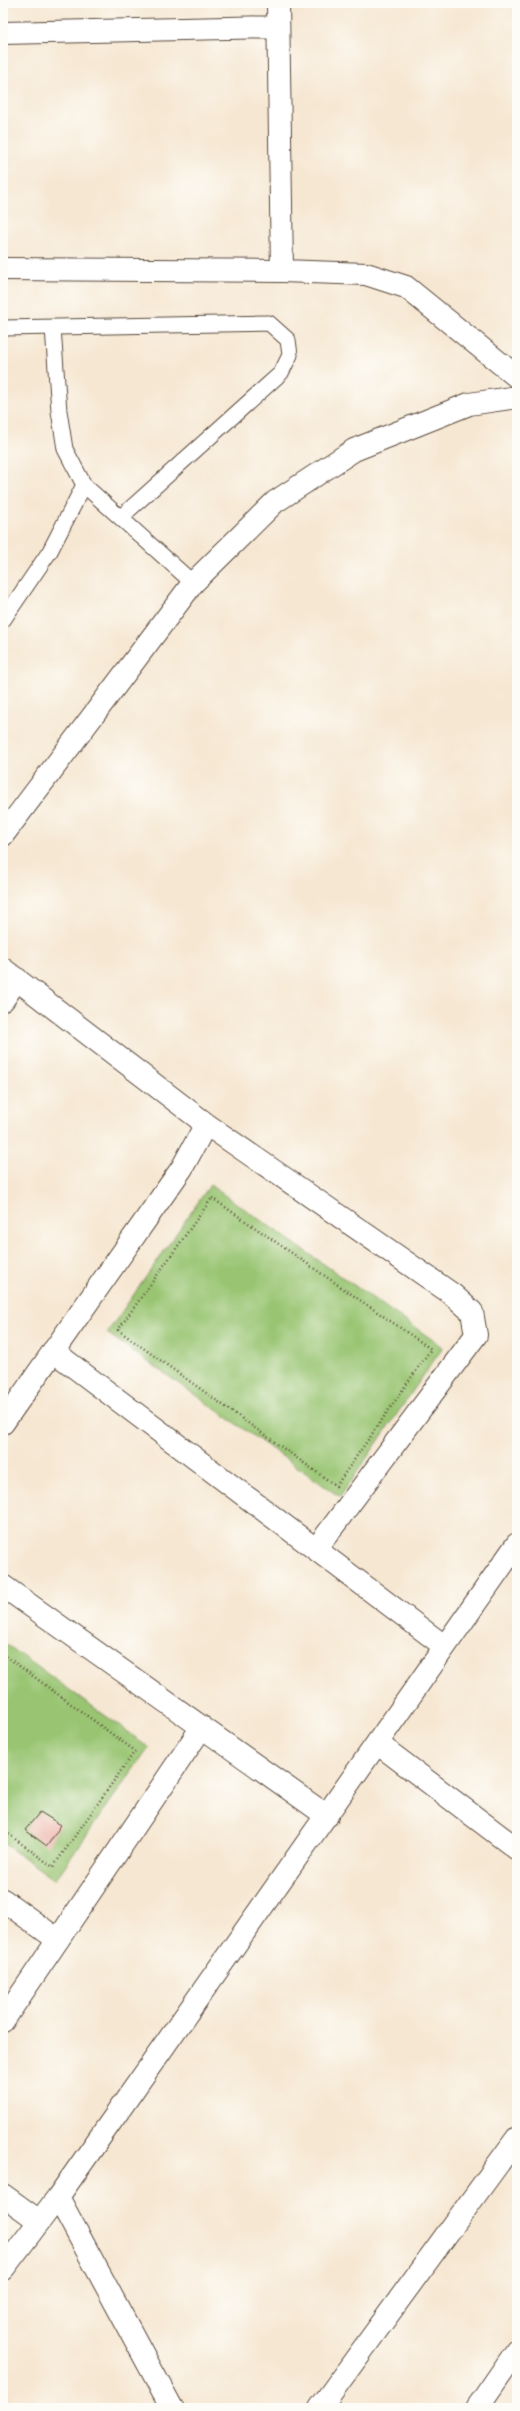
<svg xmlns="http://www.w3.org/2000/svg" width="520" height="2411" viewBox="0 0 520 2411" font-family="Kalam,sans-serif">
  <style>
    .green { fill: #99c572; stroke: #6a7848 }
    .building { fill: #ebafa5 }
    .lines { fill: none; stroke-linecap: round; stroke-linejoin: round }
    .service-casing { stroke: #574639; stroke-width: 17 }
    .minor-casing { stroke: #574639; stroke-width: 24 }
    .tertiary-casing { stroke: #574639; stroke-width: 24 }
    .path { stroke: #574639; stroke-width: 2.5; stroke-dasharray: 1 3; stroke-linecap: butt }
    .service { stroke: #fff; stroke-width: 15 }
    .minor { stroke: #fff; stroke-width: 22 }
    .tertiary { stroke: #fff; stroke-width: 22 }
  </style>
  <rect width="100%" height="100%" fill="#fdfcf7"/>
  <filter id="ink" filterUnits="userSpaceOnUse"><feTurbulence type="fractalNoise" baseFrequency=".025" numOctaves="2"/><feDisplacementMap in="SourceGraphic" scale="8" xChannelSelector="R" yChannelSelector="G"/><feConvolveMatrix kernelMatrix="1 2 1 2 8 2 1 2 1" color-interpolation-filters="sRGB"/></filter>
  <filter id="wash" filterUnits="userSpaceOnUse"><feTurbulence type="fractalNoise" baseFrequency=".012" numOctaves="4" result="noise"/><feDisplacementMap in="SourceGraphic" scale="16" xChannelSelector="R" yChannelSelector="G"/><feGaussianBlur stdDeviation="0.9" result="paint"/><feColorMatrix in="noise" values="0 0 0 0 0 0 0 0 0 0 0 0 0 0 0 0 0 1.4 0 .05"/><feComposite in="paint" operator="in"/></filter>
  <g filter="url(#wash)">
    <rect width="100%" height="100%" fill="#f6e7d2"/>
    <path class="green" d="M210 1185 443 1347 340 1497 107 1333Z
      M3 1642 149 1747 55 1880 3 1843Z"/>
    <g id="blocks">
      <path class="building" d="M40 1812 61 1825 47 1846 25 1830Z"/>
    </g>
  </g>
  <g filter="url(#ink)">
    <use href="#blocks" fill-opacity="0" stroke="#574639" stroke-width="1"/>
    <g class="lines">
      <defs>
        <path id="service" d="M3 328 269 323 288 340 290 355 281 373 121 517
          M53 328 59 411 65 449 84 485 193 583
          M3 620 50 551 84 485"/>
        <path id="minor" d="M278 3 282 271
          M3 33 278 27
          M3 269 282 271 366 274 406 287 517 377
          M3 969 206 1124 182 1168 3 1423
          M3 1000 17 979
          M206 1124 452 1294 472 1312 476 1335 316 1549
          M53 1351 444 1646
          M3 1586 327 1816
          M377 1743 517 1849
          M3 1900 58 1940
          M3 2021 202 1727
          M3 2195 39 2221
          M58 2197 172 2408
          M3 2269 58 2197 517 1544
          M320 2408 517 2138
          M477 2408 517 2350"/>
        <path id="tertiary" d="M3 835 193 583 275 502 354 450 469 404 517 397"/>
      </defs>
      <use href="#service" class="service-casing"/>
      <use href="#minor" class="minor-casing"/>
      <use href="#tertiary" class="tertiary-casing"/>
      <path class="path" d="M212 1198 431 1349 336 1486 118 1330Z
        M3 1654 135 1751 53 1867 3 1830"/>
      <use href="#service" class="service"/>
      <use href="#minor" class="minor"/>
      <use href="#tertiary" class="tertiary"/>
    </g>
  </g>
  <rect width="520" height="2411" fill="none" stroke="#fdfcf7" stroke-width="16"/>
</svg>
